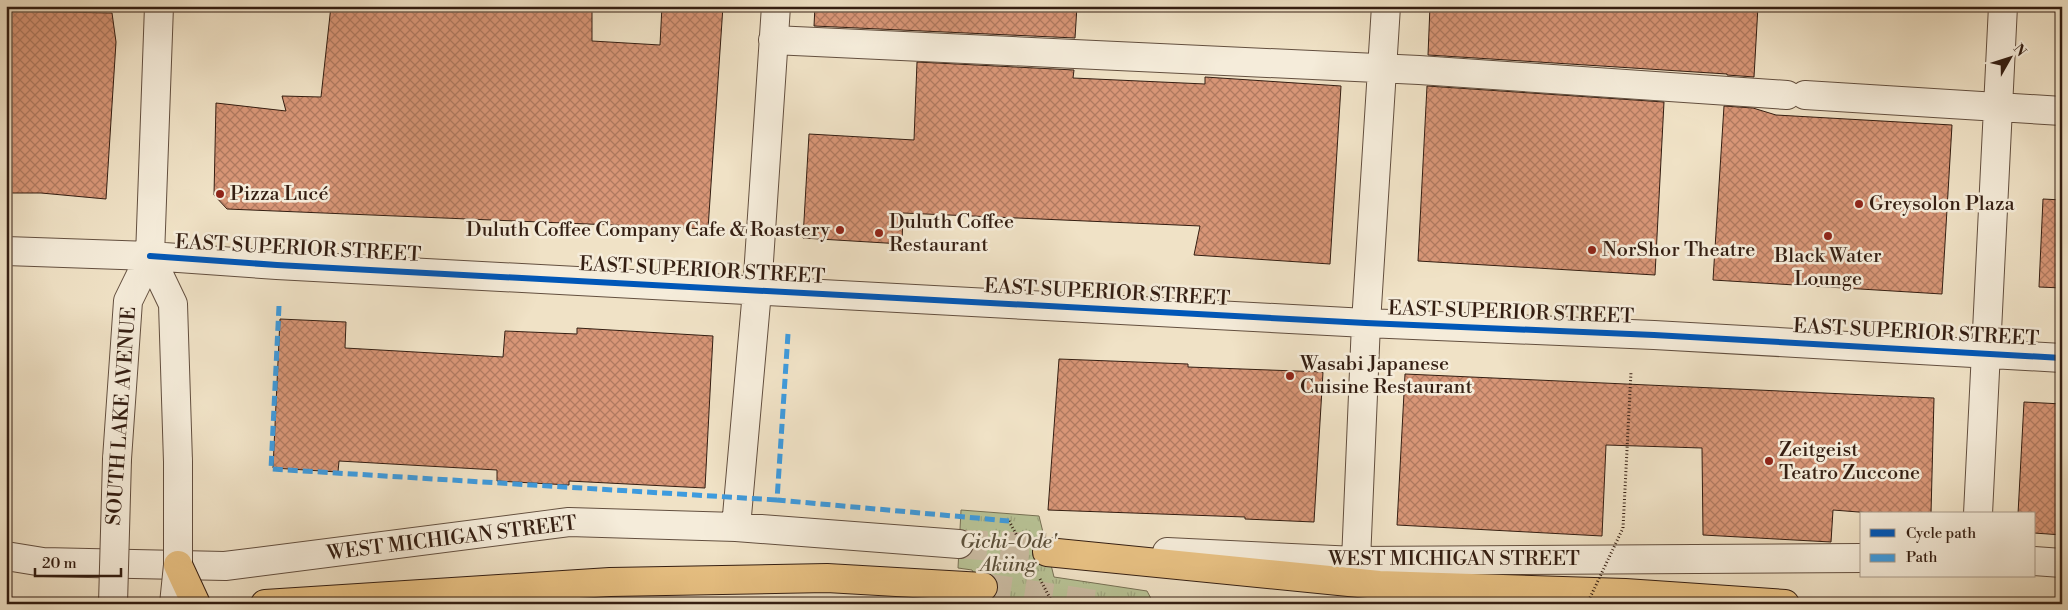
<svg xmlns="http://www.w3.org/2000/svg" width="2068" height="610" viewBox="0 0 2068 610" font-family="'Libre Bodoni',serif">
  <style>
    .park { fill: url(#park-tufts); stroke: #767054 }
    .building { fill: url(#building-cross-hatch); stroke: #341e12 }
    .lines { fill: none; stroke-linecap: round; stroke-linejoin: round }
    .minor-tunnel { stroke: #cabba2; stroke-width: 28; stroke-dasharray: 28 14; stroke-linecap: butt }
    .highway-tunnel { stroke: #cabba2; stroke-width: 28; stroke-dasharray: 28 14; stroke-linecap: butt }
    .minor-casing { stroke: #634f3f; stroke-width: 30 }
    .highway-casing { stroke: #341e12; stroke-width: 30 }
    .path { stroke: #341e12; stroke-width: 3; stroke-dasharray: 1 2.5; stroke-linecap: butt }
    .minor { stroke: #f5ecda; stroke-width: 28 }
    .highway { stroke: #e8c183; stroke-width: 28 }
    .minor-bridge-casing { stroke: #634f3f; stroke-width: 30; stroke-linecap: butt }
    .highway-bridge-casing { stroke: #341e12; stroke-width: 30; stroke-linecap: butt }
    .path-bridge { stroke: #341e12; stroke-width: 3; stroke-dasharray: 1 2.5; stroke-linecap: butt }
    .minor-bridge { stroke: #f5ecda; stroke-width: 28 }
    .highway-bridge { stroke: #e8c183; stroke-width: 28 }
    .quiet { stroke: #3e9bde; stroke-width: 5; stroke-dasharray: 10 5; stroke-linecap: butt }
    .cycleway-casing { stroke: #f5ecda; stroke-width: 9 }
    .cycleway { stroke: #0057b8; stroke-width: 6 }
    .poi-dot { fill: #8f2418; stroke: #f5ecda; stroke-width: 2 }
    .labels { text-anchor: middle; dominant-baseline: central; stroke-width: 5; stroke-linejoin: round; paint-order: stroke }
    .poi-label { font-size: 20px; fill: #341e12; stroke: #f5ecda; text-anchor: start }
    .street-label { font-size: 20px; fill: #341e12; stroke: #f5ecda }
    .park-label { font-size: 20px; font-style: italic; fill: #5c503a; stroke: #f5ecda }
  </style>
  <defs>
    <pattern id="park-tufts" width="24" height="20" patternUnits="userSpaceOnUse" patternTransform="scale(1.25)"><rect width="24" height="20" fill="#b8c396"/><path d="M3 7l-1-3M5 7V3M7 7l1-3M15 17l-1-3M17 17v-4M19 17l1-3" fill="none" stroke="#9fa780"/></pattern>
    <pattern id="building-cross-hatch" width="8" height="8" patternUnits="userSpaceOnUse" patternTransform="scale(1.25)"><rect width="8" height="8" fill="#d89677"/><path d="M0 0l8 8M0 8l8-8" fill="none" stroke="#b07a60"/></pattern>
  </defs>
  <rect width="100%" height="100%" fill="#f0e2c6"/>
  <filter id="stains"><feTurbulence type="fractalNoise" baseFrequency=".004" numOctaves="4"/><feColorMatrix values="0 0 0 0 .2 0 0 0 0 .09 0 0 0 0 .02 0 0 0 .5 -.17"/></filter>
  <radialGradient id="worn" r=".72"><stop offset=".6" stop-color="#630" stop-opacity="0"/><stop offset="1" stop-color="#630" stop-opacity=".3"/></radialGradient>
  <path class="park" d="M961 510 1039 516 1054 577 1147 591 1154 604H990L972 570 958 568Z"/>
  <path class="building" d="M331 6H487L592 11V41L660 45 662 6H723L708 229 227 209 214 195 216 103 286 111 282 96 321 97Z
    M815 6H1077L1075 38 814 26Z
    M1430 6H1758L1754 77 1727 75V74L1428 55Z
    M6 11 112 13 116 42 106 199 41 193H6Z
    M917 62 1074 70 1073 78 1205 84V77L1341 86 1330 264 1194 255 1200 226 903 213 902 244 803 238 809 134 914 140Z
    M1427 86 1664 102 1655 275 1418 261Z
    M1724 106 1753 108 1776 115 1952 125 1942 294 1713 280Z
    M2043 199 2062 200V288L2039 287Z
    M280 319 346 322 345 348 503 357 505 331 577 334V328L713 336 705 488 569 481V485L497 481V470L339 461 338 472 273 468Z
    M1059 359 1188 364V367L1323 372 1314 522 1245 519V517L1048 510Z
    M1405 374 1934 398 1931 514H1884L1833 510 1831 542 1703 535 1702 448 1606 445 1602 536 1397 525Z
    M2024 402 2062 404V535L2034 533V514H2018Z"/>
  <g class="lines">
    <path class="minor-tunnel" d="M959 544 1046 547"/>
    <path class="highway-tunnel" d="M959 544 1047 552
      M983 587 1095 604"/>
    <defs>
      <path id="minor" d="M773 40 1419 70 1787 95
        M1805 95 2062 111
        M6 251 150 256 277 265 1366 323 1654 335 2062 358
        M150 256 173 304 178 462
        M117 459 128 301 150 256 159 6
        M1978 514 2003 6
        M736 527 757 291 776 6
        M1167 552 1356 561 1862 558
        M6 556 43 562 225 566 569 522 736 527 959 544
        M1356 561 1366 323 1386 6
        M2034 561 2062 563"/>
      <path id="highway" d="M1047 552 1379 585 1625 593 1785 604
        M265 604 610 582 827 578 983 587"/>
    </defs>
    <use href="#minor" class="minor-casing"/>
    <use href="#highway" class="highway-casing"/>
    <path class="path" d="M1009 521 1021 543
      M1623 528 1631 372
      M1040 579 1053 604"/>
    <use href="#minor" class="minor"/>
    <use href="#highway" class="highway"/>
    <defs>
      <path id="minor-bridge" d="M113 604 117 459
        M174 604 178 565V462"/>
      <path id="highway-bridge" d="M178 565 196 604"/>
    </defs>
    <use href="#minor-bridge" class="minor-bridge-casing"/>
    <use href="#highway-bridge" class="highway-bridge-casing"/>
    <path class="path-bridge" d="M1587 604 1623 528"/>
    <use href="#minor-bridge" class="minor-bridge"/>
    <use href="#highway-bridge" class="highway-bridge"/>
    <path class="quiet" d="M279 306 271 469 777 500
      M788 334 777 500 1009 521"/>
    <defs>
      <path id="cycleway" d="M150 256 277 265 1366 323 1654 335 2062 358"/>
    </defs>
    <use href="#cycleway" class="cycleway-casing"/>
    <use href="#cycleway" class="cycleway"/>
  </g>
  <g class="poi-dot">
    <circle cx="220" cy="194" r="5"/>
    <circle cx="1859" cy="204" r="5"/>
    <circle cx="840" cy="230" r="5"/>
    <circle cx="879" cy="233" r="5"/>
    <circle cx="1828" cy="236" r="5"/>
    <circle cx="1592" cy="250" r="5"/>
    <circle cx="1290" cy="376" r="5"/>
    <circle cx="1769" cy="461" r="5"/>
  </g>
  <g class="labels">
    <g class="poi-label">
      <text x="230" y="194">Pizza Lucé</text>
      <text x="1869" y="204">Greysolon Plaza</text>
      <text x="889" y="222">Duluth Coffee<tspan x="889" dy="23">Restaurant</tspan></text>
      <text x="830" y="230" text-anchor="end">Duluth Coffee Company Cafe &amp; Roastery</text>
      <text x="1602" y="250">NorShor Theatre</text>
      <text x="1828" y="256" text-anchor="middle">Black Water<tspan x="1828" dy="23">Lounge</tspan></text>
      <text x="1300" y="364">Wasabi Japanese<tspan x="1300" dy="23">Cuisine Restaurant</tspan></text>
      <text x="1779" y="450">Zeitgeist<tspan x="1779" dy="23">Teatro Zuccone</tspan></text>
    </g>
    <g class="street-label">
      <text transform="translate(298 249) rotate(3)">EAST SUPERIOR STREET</text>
      <text transform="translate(702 271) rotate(3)">EAST SUPERIOR STREET</text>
      <text transform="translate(1107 293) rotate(3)">EAST SUPERIOR STREET</text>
      <text transform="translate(1511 313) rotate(2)">EAST SUPERIOR STREET</text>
      <text transform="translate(1916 333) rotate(3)">EAST SUPERIOR STREET</text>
      <text transform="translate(122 416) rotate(-86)">SOUTH LAKE AVENUE</text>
      <text transform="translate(452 539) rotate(-7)">WEST MICHIGAN STREET</text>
      <text x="1454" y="559">WEST MICHIGAN STREET</text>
    </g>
    <g class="park-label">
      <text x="1008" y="542">Gichi-Ode'<tspan x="1008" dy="23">Akiing</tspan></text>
    </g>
  </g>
  <rect width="2068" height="610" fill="none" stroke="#f0e2c6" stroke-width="25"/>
  <rect x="8" y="8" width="2053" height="595" fill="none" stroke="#341e12" stroke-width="2.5"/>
  <rect x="12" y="12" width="2043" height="585" fill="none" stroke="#341e12"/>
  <rect x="1860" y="512" width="175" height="65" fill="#f5ecda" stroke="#a89a8a"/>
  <rect x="1870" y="529" width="25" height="8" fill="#0057b8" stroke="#a89a8a"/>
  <text x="1906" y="538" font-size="15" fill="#341e12">Cycle path</text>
  <rect x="1870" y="554" width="25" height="8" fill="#3e9bde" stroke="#a89a8a"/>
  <text x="1906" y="562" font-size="15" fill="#341e12">Path</text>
  <g transform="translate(2010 58) rotate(51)" stroke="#f5ecda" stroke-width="4" paint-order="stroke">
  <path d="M0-4L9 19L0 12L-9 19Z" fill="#341e12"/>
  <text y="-8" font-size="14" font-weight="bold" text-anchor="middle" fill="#341e12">N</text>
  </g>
  <path d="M35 568v8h86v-8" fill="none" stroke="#341e12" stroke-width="2.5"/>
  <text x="42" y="568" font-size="15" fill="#341e12" stroke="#f5ecda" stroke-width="4" paint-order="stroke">20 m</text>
  <rect width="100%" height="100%" filter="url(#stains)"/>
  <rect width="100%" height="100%" fill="url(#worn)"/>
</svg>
